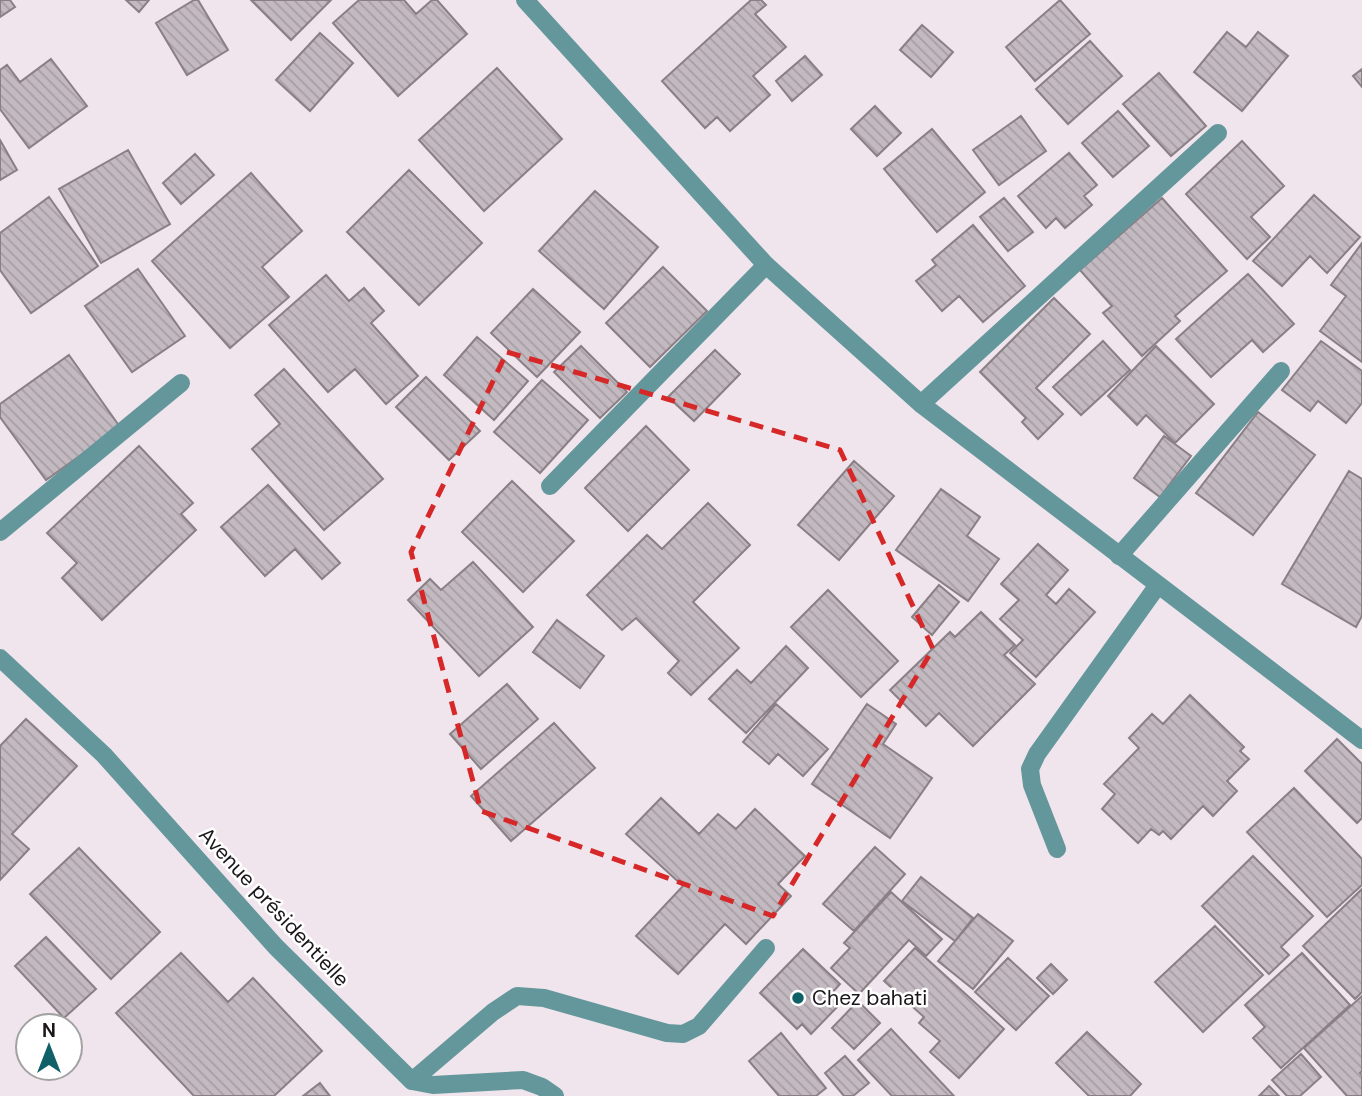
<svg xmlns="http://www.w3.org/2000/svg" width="1362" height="1096" viewBox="0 0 1362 1096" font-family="'DM Sans',sans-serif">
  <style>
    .building { fill: url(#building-back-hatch); stroke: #897f85; stroke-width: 2 }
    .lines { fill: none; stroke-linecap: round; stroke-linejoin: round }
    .lane { stroke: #64979b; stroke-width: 18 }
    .street { stroke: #64979b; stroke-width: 18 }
    .marked { fill: none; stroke: #d62828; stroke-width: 5; stroke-dasharray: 14 9; stroke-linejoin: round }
    .poi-dot { fill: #106167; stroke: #fff; stroke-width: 2.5 }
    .labels { text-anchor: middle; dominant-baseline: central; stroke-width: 5; stroke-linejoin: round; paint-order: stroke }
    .street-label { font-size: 21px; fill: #1a1619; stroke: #fff }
    .poi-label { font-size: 21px; fill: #1a1619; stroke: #fff; text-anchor: start }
  </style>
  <defs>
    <pattern id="building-back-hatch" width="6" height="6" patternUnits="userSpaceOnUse" patternTransform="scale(1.75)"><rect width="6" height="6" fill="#c3b9c0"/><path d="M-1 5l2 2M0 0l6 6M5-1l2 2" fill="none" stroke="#a79ea4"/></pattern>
  </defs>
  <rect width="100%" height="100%" fill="#f0e5ec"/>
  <path class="building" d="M0 0H10L15 7 0 17Z
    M126 0H149L139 12Z
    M194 0H198L228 50 187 75 156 23Z
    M251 0H331L291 40Z
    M359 0H404L416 14 432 0H437L467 34 398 96 333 23Z
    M751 0H761L766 5 755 14 786 47 753 76 770 95 730 131 717 117 705 128 662 81Z
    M1060 0 1090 34 1035 81 1006 47Z
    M922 25 953 52 931 77 900 50Z
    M1227 32 1246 47 1258 32 1288 56 1242 111 1194 72Z
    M320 33 353 63 310 111 276 80Z
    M1090 41 1122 76 1068 124 1036 89Z
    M805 56 822 75 792 101 776 81Z
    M51 59 87 106 29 148 0 109V70L7 65 20 82Z
    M497 68 562 139 484 211 419 140Z
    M1362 69V87L1353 76Z
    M1159 73 1206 126 1171 156 1123 104Z
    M875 106 901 133 877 156 851 129Z
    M1118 111 1149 146 1113 177 1082 143Z
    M1021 116 1046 151 999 185 973 150Z
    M932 129 985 192 937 232 884 169Z
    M0 140 17 170 0 180Z
    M1242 141 1284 186 1251 217 1270 237 1247 259 1186 194Z
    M128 150 170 224 101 263 59 189Z
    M1069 153 1097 185 1084 196 1092 205 1065 228 1056 218 1046 228 1018 196Z
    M195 154 214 175 181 204 163 183Z
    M409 170 482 243 419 305 347 232Z
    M251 173 302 231 262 267 289 297 230 348 152 261Z
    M595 191 658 247 604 309 539 251Z
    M1314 195 1360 237 1327 273 1310 256 1282 286 1253 261Z
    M49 197 98 266 31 313 0 270V233Z
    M1004 198 1033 232 1008 251 980 217Z
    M1162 198 1227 271 1175 316 1180 321 1142 356 1103 313 1112 306 1080 270Z
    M973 225 1025 286 983 322 959 296 942 311 916 281 936 265 932 260Z
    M1362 243V362L1320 331 1346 296 1331 285Z
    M663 267 707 311 650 367 606 323Z
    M138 269 185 336 132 372 85 306Z
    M1248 274 1294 324 1263 352 1252 340 1211 377 1176 339Z
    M326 275 349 301 364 288 384 311 371 323 418 376 386 404 355 369 328 392 269 325Z
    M533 289 580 332 537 377 491 333Z
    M1054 298 1090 334 1036 388 1063 414 1038 439 1022 422 1026 418 980 372Z
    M477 337 528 381 494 420 444 375Z
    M1103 341 1130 370 1081 415 1053 387Z
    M1321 341 1362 371V403L1346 423 1318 401 1310 411 1282 390Z
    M581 346 627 392 600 418 554 372Z
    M1156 346 1214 404 1175 443 1146 415 1137 425 1108 396Z
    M715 350 740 374 694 421 668 397Z
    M69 355 120 427 46 480 0 417V404Z
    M284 369 383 479 324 530 252 449 280 424 255 395Z
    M426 377 480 431 449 460 396 407Z
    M542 380 588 420 540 473 494 432Z
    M1258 412 1315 455 1253 535 1196 493Z
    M646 426 689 470 628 531 585 488Z
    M1164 436 1191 456 1160 497 1134 478Z
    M139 446 193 503 181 514 196 530 102 620 62 578 77 563 47 533Z
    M854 461 894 496 839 560 798 525Z
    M1349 471 1362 479V616L1356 627 1282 584Z
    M512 481 574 541 523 592 462 532Z
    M268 485 340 563 322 579 295 549 265 576 221 527Z
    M941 489 980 517 967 536 999 559 968 601 896 550Z
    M708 503 750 545 693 602 739 648 691 695 668 673 679 661 636 618 622 630 587 595 647 535 662 549Z
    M1038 544 1068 570 1046 595 1056 604 1069 589 1095 612 1036 677 1010 653 1023 640 1000 619 1019 600 1001 584Z
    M473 562 533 627 479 676 408 600 430 579 441 590Z
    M939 585 959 602 932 635 912 617Z
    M828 590 898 661 861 697 791 627Z
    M981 612 1015 645 1004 655 1035 684 973 746 939 713 926 726 890 690 950 632 955 637Z
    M557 620 604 656 580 688 533 652Z
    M786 646 808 668 746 733 709 699 737 670 751 683Z
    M507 684 538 719 481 769 450 734Z
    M1190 695 1244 747 1240 751 1249 759 1227 781 1237 791 1213 816 1203 806 1171 839 1163 831 1159 835 1151 829 1138 843 1102 809 1115 794 1104 784 1139 748 1129 738 1152 714 1163 724Z
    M776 704 828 749 803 776 778 754 769 764 743 742Z
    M867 704 896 724 883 744 932 778 890 838 812 784Z
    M26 719 77 766 12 834 29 849 0 880V746Z
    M554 723 595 768 511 841 471 796Z
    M1337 739 1362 764V818L1357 823 1305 771Z
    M1294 788 1362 859V885L1327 917 1247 832Z
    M661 798 699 834 718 814 736 829 755 809 805 856 778 884 791 896 746 944 725 924 678 974 636 936 683 886 626 834Z
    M875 847 905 874 854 931 823 904Z
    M79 848 160 932 111 979 30 894Z
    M1253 856 1313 916 1281 947 1289 955 1269 974 1202 906Z
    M921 877 973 918 955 941 902 901Z
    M1362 889V992L1355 999 1303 946Z
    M891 892 942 939 926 956 909 940 859 994 831 968 850 948 844 943Z
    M978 914 1013 941 973 989 938 961Z
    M1215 926 1263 975 1203 1032 1155 982Z
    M46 937 96 989 64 1018 15 966Z
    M915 948 1004 1029 959 1078 930 1052 940 1041 919 1023 924 1017 884 981Z
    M803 949 840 984 831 994 841 1003 811 1034 802 1024 797 1029 760 993Z
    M181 953 228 1002 253 978 322 1051 274 1096H194L116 1013Z
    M1302 953 1350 1005 1281 1068 1253 1038 1265 1027 1245 1005Z
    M1008 958 1049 996 1016 1030 975 992Z
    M1051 964 1067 980 1053 994 1037 978Z
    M1362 996V1071L1360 1073 1362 1075V1096H1347L1304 1048Z
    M858 1001 880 1023 854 1049 832 1028Z
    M891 1029 954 1096H892L858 1060Z
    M1087 1032 1141 1084 1130 1096H1089L1056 1063Z
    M781 1033 826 1088 816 1096H779L749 1061Z
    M1301 1054 1321 1077 1300 1096H1287L1272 1080Z
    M845 1056 869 1083 853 1096H844L825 1073Z
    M320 1083 330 1096H303Z
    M1269 1086 1279 1096H1259Z"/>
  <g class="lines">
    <path class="lane" d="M921 404 1218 133
      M550 486 766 265
      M0 532 181 383
      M1119 556 1281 371
      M1057 849 1032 785 1030 769 1037 754 1158 585
      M412 1081 493 1012 517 996 544 998 667 1033 683 1034 699 1026 766 948"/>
    <path class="street" d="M525 0 766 265 921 404 1362 740
      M0 658 104 755 276 947 412 1081 433 1085 523 1080 542 1087 555 1096"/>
  </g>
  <path class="marked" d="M507 352 840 450 933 649 773 916 481 811 411 552Z"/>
  <circle class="poi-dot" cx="798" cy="998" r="7"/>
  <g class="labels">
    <g class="street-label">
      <text transform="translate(274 907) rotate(47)">Avenue présidentielle</text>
    </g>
    <g class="poi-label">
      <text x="812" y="998">Chez bahati</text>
    </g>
  </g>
  <g transform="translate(49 1047)"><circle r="33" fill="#ffffff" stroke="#a3a2a3" stroke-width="2"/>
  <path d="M0-5L12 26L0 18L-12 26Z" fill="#106167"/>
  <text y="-10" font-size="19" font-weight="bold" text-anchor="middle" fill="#1a1619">N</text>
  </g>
</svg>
